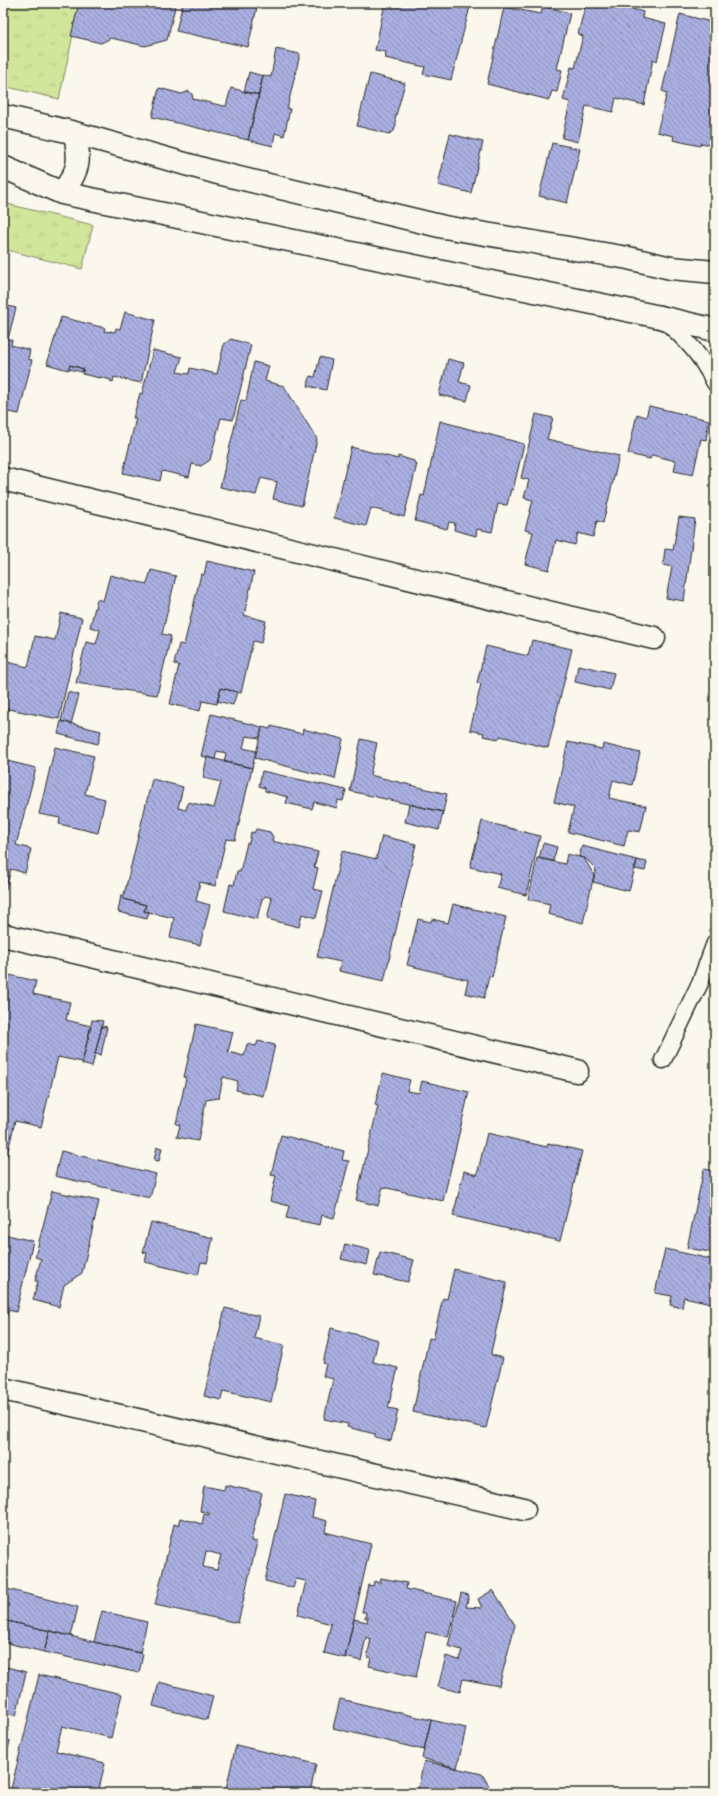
<svg xmlns="http://www.w3.org/2000/svg" width="718" height="1796" viewBox="0 0 718 1796" font-family="'Playpen Sans',sans-serif">
  <style>
    .park { fill: url(#park-tufts); stroke: #7e8863 }
    .building { fill: url(#building-back-hatch); stroke: #2b2b2b; fill-rule: evenodd }
    .lines { fill: none; stroke-linecap: round; stroke-linejoin: round }
    .lane-casing { stroke: #2b2b2b; stroke-width: 19 }
    .street-casing { stroke: #2b2b2b; stroke-width: 25 }
    .secondary-casing { stroke: #2b2b2b; stroke-width: 25 }
    .lane { stroke: #fbf7ec; stroke-width: 16 }
    .street { stroke: #fbf7ec; stroke-width: 22 }
    .secondary { stroke: #fbf7ec; stroke-width: 22 }
  </style>
  <defs>
    <pattern id="park-tufts" width="24" height="20" patternUnits="userSpaceOnUse"><rect width="24" height="20" fill="#d1e69b"/><path d="M3 7l-1-3M5 7V3M7 7l1-3M15 17l-1-3M17 17v-4M19 17l1-3" fill="none" stroke="#b4c586"/></pattern>
    <pattern id="building-back-hatch" width="6" height="6" patternUnits="userSpaceOnUse"><rect width="6" height="6" fill="#a9afe0"/><path d="M-1 5l2 2M0 0l6 6M5-1l2 2" fill="none" stroke="#8a8fb6"/></pattern>
  </defs>
  <rect width="100%" height="100%" fill="#fbf7ec"/>
  <filter id="ink" filterUnits="userSpaceOnUse"><feTurbulence type="fractalNoise" baseFrequency=".025" numOctaves="2"/><feDisplacementMap in="SourceGraphic" scale="8" xChannelSelector="R" yChannelSelector="G"/><feConvolveMatrix kernelMatrix="1 2 1 2 8 2 1 2 1" color-interpolation-filters="sRGB"/></filter>
  <g filter="url(#ink)">
    <path class="park" d="M3 3H80L59 99 3 86Z
      M3 203 93 225 82 269 3 249Z"/>
    <path class="building" d="M79 3H176L167 40 145 46 111 38 101 43 71 36Z
      M183 3H258L248 47 176 31Z
      M385 3H471L451 80 423 74 425 67 385 58 386 52 375 50Z
      M586 3H627L626 7 643 12 642 18 666 24 657 61 653 59 644 105 616 98 613 112 586 106 578 142 562 138 570 102 563 100 571 67 575 68 583 36 578 34Z
      M543 6 570 13 557 69 562 70 557 92 552 91 549 100 487 84 504 7 541 14Z
      M680 14 715 23 710 43 715 44V149V146L701 143 700 146 673 140 674 136 657 132 667 93 662 91Z
      M276 49 300 54 287 109H290L284 136 275 133 273 146 248 140 263 75 271 77Z
      M249 72 263 76 259 95 244 92Z
      M370 74 405 83 395 119 396 125 394 131 389 134 357 126Z
      M159 88 182 94 189 91 192 94 193 99 224 106H226L231 88 259 95 248 140 152 117Z
      M450 134 483 142 471 193 438 185Z
      M552 143 580 149 567 203 539 196Z
      M3 305 16 308 8 339 12 340 11 345 30 350 28 359 32 360 19 414 3 411Z
      M125 312 155 320 141 383 114 377 113 382 110 381 111 380 100 377V378L82 374 84 369 70 365 68 370 47 364 61 317 105 328 104 331 110 332V331L115 332 116 328 120 329Z
      M231 339 251 345 233 420 221 418 210 460 201 466 192 464 189 477 162 471 160 481 123 473 136 418H133L140 393 142 394 153 350 182 357 177 372 189 374 190 368 217 374 224 344Z
      M320 357 332 360 326 390 308 386 310 376 315 377Z
      M448 359 464 363 459 382 471 385 467 401 439 395Z
      M254 362 269 366 265 381 284 386 317 439 302 506 273 499 277 482 261 478 256 495 220 487 241 400 246 401Z
      M70 365 83 369 82 372 69 369Z
      M649 406 709 420 706 440 701 439 693 475 674 471 676 461 652 455 650 459 628 454 637 414 646 417Z
      M536 414 553 418 547 439 619 456 603 523 597 521 593 537 578 533 575 545 556 540 549 570 525 564 533 532 525 530 533 500 524 498 529 480 521 478Z
      M440 421 524 444 513 490 511 489 507 505 498 504 492 532 477 529 476 536 454 530 455 523 449 522 447 529 415 521 421 495 424 496Z
      M351 447 398 459V456L414 461V463L417 464 404 517 371 508 366 526 334 518Z
      M679 517 695 519 684 601 666 598 672 567 663 565 665 549 673 550Z
      M207 561 254 572 244 615 266 621 261 643 253 641 241 693 221 688 217 704 202 701 200 711 170 704 179 665 174 664 179 644 184 645 201 574 204 575Z
      M151 570 176 576 162 634 171 636 157 695 76 683 86 642 96 644 100 630 90 627 97 599 103 601 110 575 147 584Z
      M61 613 82 618 59 719 3 708V661L28 667 35 636 55 640Z
      M532 640 572 649 548 748 500 736 499 739 483 736 484 733 470 730 481 684 477 683 486 646 528 656Z
      M578 665 614 673 610 690 575 682Z
      M221 688 237 692 233 705 217 701Z
      M68 692 79 695 71 724 61 721Z
      M3 708 8 709 3 730Z
      M211 714 262 727 260 738 246 736 243 748 256 751 252 768 224 762 226 753 217 751 215 759 201 756Z
      M61 721 101 731 98 744 58 734Z
      M271 726 302 734 303 729 343 739 335 779 255 758 262 727 270 729Z
      M361 739 377 743 370 775 447 794 443 812 350 791Z
      M568 742 602 749 603 744 640 753 632 785 613 780 609 798 646 806 640 832 628 830 624 846 568 832 574 807 554 802Z
      M55 747 94 756 85 794 105 799 98 833 59 824 60 818 39 814Z
      M207 757 252 768 235 840 226 839 215 886 200 882 196 901 210 905 200 945 170 938 174 918 144 911 146 905 123 899 152 779 183 787 178 808 186 810 188 802 214 808 221 782 203 778Z
      M3 760 36 768 16 845 31 849 25 873 11 869 4 896H3Z
      M262 771 346 790 343 801 338 800 337 808 314 802 312 809 286 803 288 797 265 791V788L259 786Z
      M409 804 443 812 439 830 405 822Z
      M482 821 540 836 526 895 497 888 501 874 470 867Z
      M256 829 270 832 273 837 272 841 318 852 314 867 318 868 313 889 323 891 316 918 302 914 299 927 267 919 272 898 266 896 262 899 257 919 224 911 230 884 234 885 237 871 240 872 247 843H249L251 832 254 833Z
      M382 836 416 844 384 981 339 971 341 962 317 957 342 851 376 859Z
      M543 843 557 847 553 861 539 858Z
      M582 846 637 860 629 891 593 882 596 869 585 858 579 857Z
      M567 854 584 858 594 875 583 923 548 914 550 904 528 899 537 858 565 864Z
      M637 860 647 862 645 871 635 869Z
      M121 895H123V899L146 905 144 911 149 912 147 919 118 912Z
      M453 904 506 917 492 977 489 976 484 998 465 993 468 980 407 965 418 919 431 922 432 919 448 923Z
      M5 974 36 981 33 994 70 1002 66 1020 91 1026 82 1062 58 1057 41 1127 15 1121 5 1164 3 1163V984Z
      M92 1020 103 1021 92 1067 82 1064Z
      M196 1024 233 1032 228 1052 244 1056 247 1044 256 1046 258 1041 275 1045 263 1096 236 1090 238 1081 223 1077 219 1098 206 1100 198 1141 177 1137 180 1125 176 1124 186 1078 184 1077Z
      M102 1026 107 1027 101 1055 95 1054Z
      M383 1073 410 1080 407 1091 419 1093 422 1081 469 1092 443 1201 383 1187 378 1206 356 1200 378 1106 375 1105Z
      M487 1133 547 1147 548 1143 582 1151 560 1241 453 1216 464 1171 477 1175Z
      M281 1135 344 1151 342 1160 349 1161 334 1218 322 1215 320 1225 286 1218 289 1206 270 1201 276 1176 271 1175Z
      M157 1147 162 1148 159 1161 154 1160Z
      M61 1151 156 1174 150 1198 55 1176Z
      M704 1169 715 1171V1253L687 1248Z
      M52 1191 99 1201 82 1273 64 1285 59 1307 33 1300 38 1281H35L41 1259 35 1257Z
      M151 1222 213 1238 207 1263 201 1262 198 1275 145 1262 147 1253 143 1252Z
      M3 1234 33 1241 16 1312 8 1310 3 1331Z
      M345 1244 370 1250 367 1265 341 1259Z
      M665 1249 715 1260V1304L684 1297 682 1308 670 1305 672 1296 655 1293Z
      M380 1252 414 1260 408 1282 374 1275Z
      M454 1269 507 1282 491 1352 492 1355 503 1358 486 1428 413 1412 429 1338 433 1339 443 1298 447 1299Z
      M225 1308 259 1316 254 1338 284 1345 271 1402 223 1391 221 1400 204 1396Z
      M331 1328 378 1340 373 1362 398 1368 388 1408 398 1410 391 1441 375 1437V1434L347 1427 348 1424 324 1419 333 1379 323 1376 326 1364 323 1363Z
      M225 1485 262 1493 251 1541 257 1542 238 1623 155 1605 174 1524 178 1525 180 1518 202 1524 204 1514 209 1515V1513L200 1511 204 1486 224 1490ZM206 1551 221 1555 217 1570 203 1567Z
      M285 1494 315 1501 312 1517 327 1521 325 1532 371 1544 345 1658 324 1653 331 1624 298 1615 306 1581 296 1579 293 1588 265 1581Z
      M381 1578 407 1583 406 1589 457 1601 448 1637 426 1632 416 1677 369 1666 371 1658 367 1657 371 1639 366 1637 361 1661 345 1657 354 1619 367 1622 368 1618H365L366 1612H362L368 1585 373 1586 374 1581 380 1583Z
      M3 1588 78 1607 71 1636 3 1620Z
      M493 1590 515 1625 499 1686 463 1679 460 1692 438 1687 446 1656 459 1660 462 1650 448 1646 461 1593 469 1595 466 1607 482 1608 478 1599Z
      M102 1611 147 1622 140 1653 94 1642Z
      M3 1620 50 1631 44 1652 3 1642Z
      M50 1631 143 1654 139 1673 44 1652Z
      M3 1666 26 1672 16 1716 3 1712Z
      M39 1675 122 1694 111 1738 62 1726 56 1751 105 1763 98 1793H10Z
      M159 1682 213 1696 207 1720 153 1706Z
      M340 1699 431 1720 424 1750 333 1728Z
      M431 1720 466 1728 457 1768 422 1758Z
      M3 1740 10 1741 3 1768Z
      M236 1745 316 1764 310 1793H225Z
      M424 1761 482 1774 493 1793H417Z"/>
    <g class="lines">
      <defs>
        <path id="lane" d="M663 319C687 340 700 354 715 383
          M663 1060 700 983 715 943"/>
        <path id="street" d="M3 479 654 638
          M3 935 577 1071
          M3 1389 524 1509"/>
        <path id="secondary" d="M3 116 75 133 214 172 444 227 628 258 671 268 715 272
          M3 167 62 193 660 317 715 330
          M62 193C80 169 80 162 75 133"/>
      </defs>
      <use href="#lane" class="lane-casing"/>
      <use href="#street" class="street-casing"/>
      <use href="#secondary" class="secondary-casing"/>
      <use href="#lane" class="lane"/>
      <use href="#street" class="street"/>
      <use href="#secondary" class="secondary"/>
    </g>
  </g>
  <rect width="718" height="1796" fill="none" stroke="#fbf7ec" stroke-width="16"/>
  <rect x="8" y="8" width="702" height="1780" fill="none" stroke="#2b2b2b" stroke-width="1.5" filter="url(#ink)"/>
</svg>
